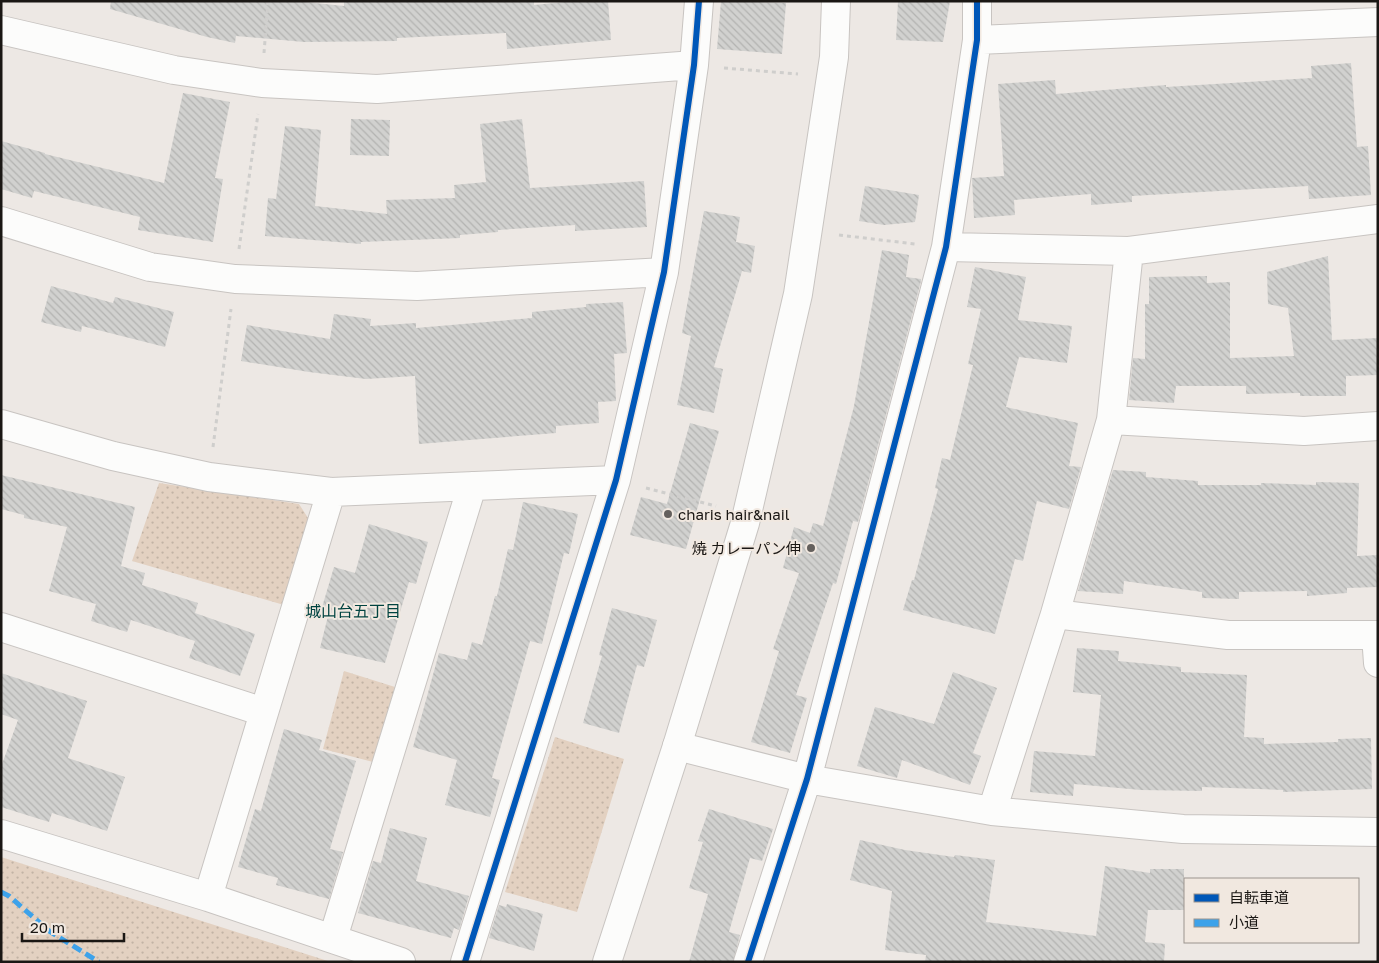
<svg xmlns="http://www.w3.org/2000/svg" width="1379" height="963" viewBox="0 0 1379 963" font-family="'Golos Text','Noto Sans JP',sans-serif">
  <style>
    .park { fill: url(#park-dots) }
    .building { fill: url(#building-back-hatch) }
    .lines { fill: none; stroke-linecap: round; stroke-linejoin: round }
    .minor-casing { stroke: #c8c4c1; stroke-width: 30 }
    .tertiary-casing { stroke: #c8c4c1; stroke-width: 30 }
    .path { stroke: #cfcecc; stroke-width: 3; stroke-dasharray: 4 4; stroke-linecap: butt }
    .minor { stroke: #fcfcfb; stroke-width: 28 }
    .tertiary { stroke: #fcfcfb; stroke-width: 28 }
    .quiet { stroke: #3da2ea; stroke-width: 5; stroke-dasharray: 10 5; stroke-linecap: butt }
    .cycleway-casing { stroke: #f1e8e0; stroke-width: 9 }
    .cycleway { stroke: #0057b8; stroke-width: 6 }
    .poi-dot { fill: #64605d; stroke: #f1e8e0; stroke-width: 2 }
    .labels { text-anchor: middle; dominant-baseline: central; stroke-width: 4; stroke-linejoin: round; paint-order: stroke }
    .poi-label { font-size: 15px; fill: #1a1714; stroke: #f1e8e0; text-anchor: start }
    .neighbourhood-label { font-size: 16px; fill: #004340; stroke: #f1e8e0 }
  </style>
  <defs>
    <pattern id="park-dots" width="8" height="8" patternUnits="userSpaceOnUse" patternTransform="scale(1.25)"><rect width="8" height="8" fill="#e3d1c1"/><path d="M2 2h.1M6 6h.1" fill="none" stroke="#c2b3a5" stroke-width="1.8" stroke-linecap="round"/></pattern>
    <pattern id="building-back-hatch" width="6" height="6" patternUnits="userSpaceOnUse" patternTransform="scale(1.25)"><rect width="6" height="6" fill="#d1d1cf"/><path d="M-1 5l2 2M0 0l6 6M5-1l2 2" fill="none" stroke="#b3b3b1"/></pattern>
  </defs>
  <rect width="100%" height="100%" fill="#ede8e4"/>
  <path class="park" d="M159 483 299 504 310 521 284 605 132 561Z
    M344 671 395 687 373 762 323 749Z
    M555 737 624 759 577 912 505 892Z
    M1 857 331 962H1Z"/>
  <path class="building" d="M111 1H295L344 6V1H534V5L575 1H608L611 40 507 49 506 33 397 38V41L304 42 236 36 235 43 207 37 110 9Z
    M721 1 786 3 782 54 717 49Z
    M898 1H950L943 42 896 40Z
    M1351 63 1357 147 1368 146 1371 195 1309 199 1308 186 1132 196V202L1091 205V194L1014 200 1015 215 974 218 972 178 1004 176 998 84 1055 80 1056 94 1166 85V87L1312 78 1311 66Z
    M183 93 230 102 215 178 223 179 213 242 138 230 140 217 34 191 32 198 1 189V141L45 153V154L164 183Z
    M351 119 390 120 389 156 350 155Z
    M522 119 530 188 644 181 647 227 575 231V225L498 230V232L460 235V238L361 242V244L265 236 268 198 276 199 285 126 321 130 315 206 387 214 386 200 455 198 454 185 486 182 480 124Z
    M865 186 919 195 915 222 884 225 859 221Z
    M704 211 740 217 736 242 755 246 751 273 742 271 714 367 723 369 714 413 677 405 691 336 682 333Z
    M882 250 909 255 906 277 921 279V281L858 522 853 521 836 584 833 583 796 695 807 698 790 753 751 742 779 651 773 649 799 573 783 568 794 527 810 533 813 523 823 526 854 406Z
    M1328 256 1332 340 1378 338V375L1346 376V396H1300V393L1246 394V386H1176L1174 403 1129 400 1133 358 1145 359V304H1149V277L1207 276V283L1230 282V358L1294 356 1288 308 1268 304 1267 272Z
    M975 267 1026 277 1018 320 1072 326 1067 363 1019 357 1006 407 1078 423 1069 466 1081 467 1069 509 1037 501 1023 561 1015 559 995 634 903 610 912 580H914L938 489 935 488 942 458 950 460 973 365 968 364 981 309 967 307Z
    M51 286 113 303 115 297 174 312 165 347 82 326 81 332 41 322Z
    M623 302 627 353 614 354 616 401 598 402 599 423 556 426V433L419 444 415 376 366 379 309 372 241 361 247 325 330 339 334 314 371 319 370 326 416 323V328L532 318V312L586 307V304Z
    M690 423 719 431 686 549 630 535 641 497 667 504Z
    M1113 470 1146 472V477L1198 481V485H1261V483L1316 485V482L1359 483 1357 556 1378 555V587L1347 588V593L1307 596V591L1239 592V599L1202 598V592L1124 581 1123 594 1078 591Z
    M1 475 135 507 121 566 145 573 142 585 198 603 195 613 255 634 240 676 189 658 195 641 131 620 127 632 91 621 96 604 49 591 67 527 24 518V515L1 509Z
    M523 502 578 514 569 554 564 553 542 644 530 641 492 778 500 780 490 817 445 805 457 760 413 747 439 653 467 660 472 642 482 645 495 596H497L508 549 513 550Z
    M369 524 428 542 416 584 409 582 385 663 320 648 328 616 320 614 334 567 355 573Z
    M612 608 657 620 644 667 637 665 619 733 583 723 602 656 599 655Z
    M1077 648 1119 651 1118 661 1181 667V672L1247 675 1244 737 1264 738V744L1338 742V739L1371 738 1372 789 1283 792V790L1202 787V791L1141 790 1074 784 1073 796 1030 792 1034 751 1095 756 1101 695 1073 692Z
    M953 672 997 688 973 753 981 756 970 785 902 760 897 778 857 766 875 707 934 724Z
    M1 673 87 701 68 758 125 777 107 831 52 813 49 822 1 807V767L18 720 1 714Z
    M284 729 322 740 319 750 356 761 330 849 343 852 329 899 276 885 278 878 238 867 255 809 261 811Z
    M709 809 773 829 762 861 750 858 729 932 740 935 733 962H689L708 894 689 888 703 842 698 841Z
    M390 828 427 838 416 881 469 896 459 930 454 928 451 938 358 913 373 861 381 863Z
    M860 840 905 850 954 857 955 855 995 860 986 922 1096 936 1105 866 1150 873V869H1184V910H1148L1145 942 1165 944 1164 962H925L926 955 885 950 892 891 850 880Z
    M507 904 543 914 534 951 489 938 499 905 506 907Z"/>
  <g class="lines">
    <defs>
      <path id="minor" d="M1 30 174 70 262 83 377 89 694 65
        M977 40 1378 22
        M1 221 150 267 235 279 417 286 664 272
        M946 247 1129 251 1378 219
        M1111 420 1304 431 1378 426
        M1 424 113 456 209 477 331 492 616 480
        M1055 614 1228 635H1378
        M1 627 264 712
        M1376 635 1378 663
        M677 746 807 779 992 811 1183 829 1378 832
        M992 811 1055 614 1111 420 1129 251
        M1 834 208 897 401 962
        M208 897 331 492
        M333 938 472 486
        M465 962 616 480 664 272 694 65 699 1
        M748 962 807 779 946 247 977 40V1"/>
      <path id="tertiary" d="M607 962 677 746 745 523 798 294 834 57 836 1"/>
    </defs>
    <use href="#minor" class="minor-casing"/>
    <use href="#tertiary" class="tertiary-casing"/>
    <path class="path" d="M264 53 268 1
      M724 68 798 74
      M839 235 915 244
      M239 249 258 114
      M213 447 231 309
      M646 488 716 506"/>
    <use href="#minor" class="minor"/>
    <use href="#tertiary" class="tertiary"/>
    <path class="quiet" d="M1 892 9 896 49 931 99 962"/>
    <defs>
      <path id="cycleway" d="M465 962 616 480 664 272 694 65 699 1
        M748 962 807 779 946 247 977 40V1"/>
    </defs>
    <use href="#cycleway" class="cycleway-casing"/>
    <use href="#cycleway" class="cycleway"/>
  </g>
  <g class="poi-dot">
    <circle cx="668" cy="514" r="5"/>
    <circle cx="811" cy="548" r="5"/>
  </g>
  <g class="labels">
    <g class="poi-label">
      <text x="678" y="514">charis hair&amp;nail</text>
      <text x="801" y="548" text-anchor="end">焼 カレーパン伸</text>
    </g>
    <g class="neighbourhood-label">
      <text x="353" y="611">城山台五丁目</text>
    </g>
  </g>
  <rect width="1379" height="963" fill="none" stroke="#1a1714" stroke-width="5"/>
  <rect x="1184" y="878" width="175" height="65" fill="#f1e8e0" stroke="#9b948e"/>
  <rect x="1194" y="894" width="25" height="8" fill="#0057b8" stroke="#9b948e"/>
  <text x="1229" y="903" font-size="15" fill="#1a1714">自転車道</text>
  <rect x="1194" y="919" width="25" height="8" fill="#3da2ea" stroke="#9b948e"/>
  <text x="1229" y="928" font-size="15" fill="#1a1714">小道</text>
  <path d="M22 933v8h102v-8" fill="none" stroke="#1a1714" stroke-width="2.5"/>
  <text x="30" y="933" font-size="15" fill="#1a1714" stroke="#f1e8e0" stroke-width="4" paint-order="stroke">20 m</text>
</svg>
